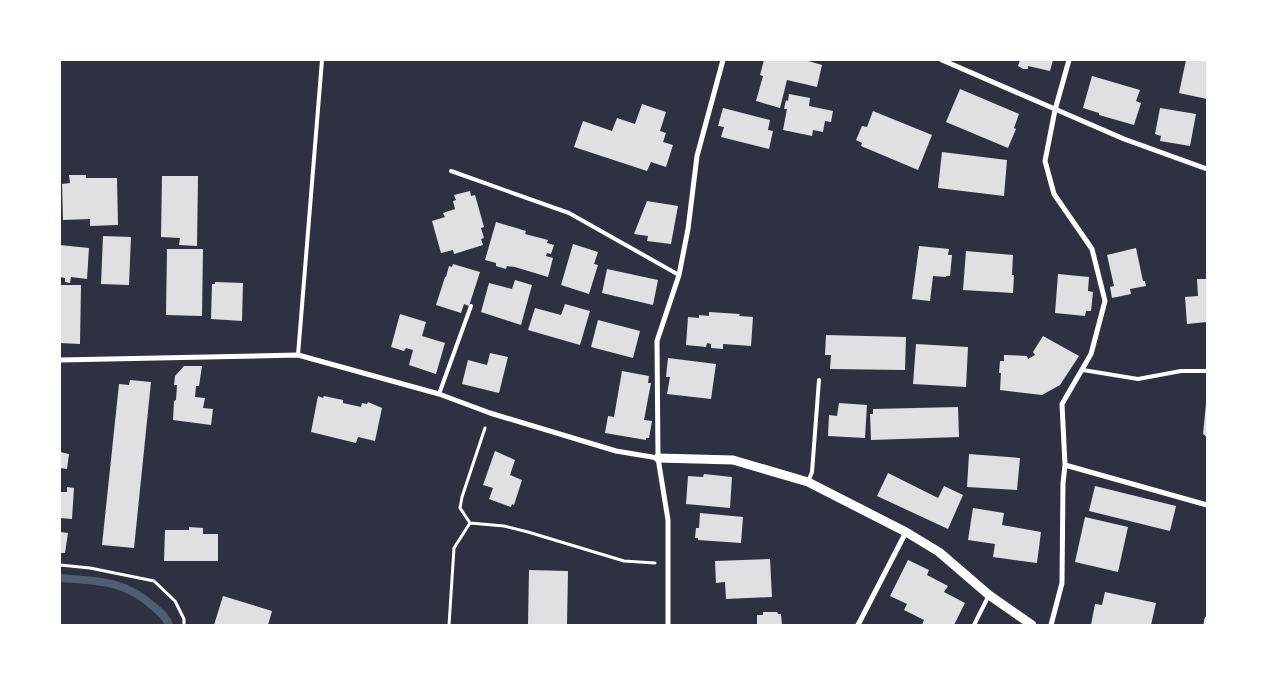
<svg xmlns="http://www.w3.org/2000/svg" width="1267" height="685" viewBox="0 0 1267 685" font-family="'DM Sans',sans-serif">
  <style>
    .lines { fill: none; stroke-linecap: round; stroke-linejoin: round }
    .stream { stroke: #4f5d75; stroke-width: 8 }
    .building { fill: #e0e0e3 }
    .path { stroke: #fff; stroke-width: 3 }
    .service { stroke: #fff; stroke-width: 4 }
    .minor { stroke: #fff; stroke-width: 5 }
    .tertiary { stroke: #fff; stroke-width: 9 }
  </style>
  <rect width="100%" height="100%" fill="#2d3142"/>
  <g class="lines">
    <path class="stream" d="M60 578C97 581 125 580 154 607 161 613 166 617 169 625"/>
  </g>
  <path class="building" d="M764 60 784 61V60H805L822 65 817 87 787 80 780 108 756 101 763 76 760 75Z
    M1020 60H1053L1050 71 1028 66V69H1023L1018 66Z
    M1186 60H1207V99L1179 93Z
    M1092 76 1140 90 1136 101 1141 103 1134 125 1099 115V113L1083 108Z
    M960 89 1019 114 1014 128 1016 129 1008 148 946 122Z
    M789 94 810 98 809 106 833 111 831 122 825 121 823 132 813 130 812 136 783 130 787 109H784L786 100 788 101Z
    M642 104 666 112 660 131 666 133 663 142 673 145 666 167 651 162 647 171 574 147 583 121 612 131 617 118 635 124Z
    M723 108 770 120 768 130 773 131 769 149 721 137 724 127 718 126Z
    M1160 108 1196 114 1190 146 1160 141 1161 136 1155 134Z
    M873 111 932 135 918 170 861 146 862 143 856 140 862 126 867 127Z
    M942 152 1007 160 1004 196 938 188Z
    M69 175H86V178H117L118 225 90 226V219L63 220 62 184 70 183Z
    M162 176H198L197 246 179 245 180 238 161 237Z
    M470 191 471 196 475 195 484 227 481 228 484 238 481 239 483 245 454 254 453 250 441 253 432 221 445 217 443 213 455 209 453 201 456 200 454 195Z
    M647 201 678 206 671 244 647 241 648 236 634 234Z
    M496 222 526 231 525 234 548 240 547 243 554 245 551 254 547 253 546 256 553 258 548 277 515 267 507 266 506 269 496 266V263L485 260Z
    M103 236 131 237 129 285 101 284Z
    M573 244 598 252 594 264 598 265 589 294 561 285Z
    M60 245 89 248 87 279 71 277 70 283 65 282V278L60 277Z
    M919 246 949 249 948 255H952L950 276H946V277L933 276 930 301 912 299Z
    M1136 248 1143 281H1145L1146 286 1130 289 1131 294 1112 298 1110 287 1114 286 1107 255Z
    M167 249H203L202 316 166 315Z
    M966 251 1013 255 1012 275H1014L1013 293 963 290Z
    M453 264 480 272 469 306 464 304 461 313 436 305 445 277H446L449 266 452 267Z
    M607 269 658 280 653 305 602 293Z
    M1058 274 1089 277 1088 291 1093 292 1091 311H1086L1085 316 1055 313Z
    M1197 279H1207V322L1187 324 1185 297 1198 296Z
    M515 280 532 285 521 325 481 312 489 283 512 289Z
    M215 282 243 283 242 321 211 319 212 284H215Z
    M60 285H81L80 344 60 343Z
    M565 304 590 311 580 345 528 330 535 308 561 315Z
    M709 312 740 314 739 316 753 317 751 346 723 344V349L711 348V344L707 343 706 347 686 345 688 317 699 318V315L709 316Z
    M400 314 426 322 422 336 445 343 436 374 409 365 413 350 406 348 404 351 391 347Z
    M598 320 640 331 633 358 591 347Z
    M826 335 906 337 905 370 830 369 831 355H825Z
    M1043 336 1079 356 1060 385 1042 395 1000 390 1001 373H999L1000 361H1004V355L1027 356 1028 359 1035 355 1033 352Z
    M916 344 968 347 966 387 913 384Z
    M490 353 508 357 499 393 462 384 468 360 487 365Z
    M668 358 716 364 711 399 667 394 670 377H666Z
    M184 366H202L199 386H196L195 397 205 398 203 408 213 409 211 425 173 420 174 401 176 400 177 385H174L175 376Z
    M622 371 649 376 648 383H651L644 420 652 421 649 438H646V440L605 433 608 416 614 417Z
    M130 380 151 382 134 548 102 545 119 384 129 385Z
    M318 396 323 398 324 396 343 400V403L361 407 362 403 367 404 368 402 382 408 375 441 358 437 356 443 311 432Z
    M839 403 867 405 865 438 828 436 829 415 837 416Z
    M1206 404H1207V437L1203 434Z
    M958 407 959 437 871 440 870 414H873V409Z
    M495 451 515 460 510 475 522 480 514 505 512 504 511 507 489 499 493 488 483 485Z
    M60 452 69 454 67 469 60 468Z
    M969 454 1020 458 1017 490 967 487Z
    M888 473 938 498 944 486 963 495 948 529 877 496Z
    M704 474 732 477 730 508 686 504 688 476 703 477Z
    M1095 486 1176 506 1170 531 1089 511Z
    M67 487 74 488 72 519 60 518V492H67Z
    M973 508 1004 513 1002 525 1041 532 1037 563 993 557 995 544 968 540Z
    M700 513 743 517 741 543 698 540V538H695L696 528H699Z
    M1085 517 1128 527 1118 572 1075 562Z
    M189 527 203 528V534H218V561H164L165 530H189Z
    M60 532 68 533 65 553H60Z
    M770 559 772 597 726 599 725 582 716 583 715 561Z
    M908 560 929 570 927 575 948 586 944 592 965 603 954 625H922L924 620 904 610 907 604 890 596Z
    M529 570 568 571 567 624H528Z
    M1105 592 1156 603 1151 625H1091L1095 604 1102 605Z
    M223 596 272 611 268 625H214Z
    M763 612H777L778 614H781L782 625H757V615H763Z"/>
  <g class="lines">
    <path class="path" d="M470 523 460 508 462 497 485 428
      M60 565 90 568 154 581 175 601 184 619V625
      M449 625 454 548 470 523 504 526 528 532 624 561 655 563"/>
    <path class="service" d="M451 171 569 213 679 275
      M298 355 322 60
      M1083 370 1138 379 1181 371H1207
      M439 394 471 306
      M808 482 812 472 819 380
      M974 625 989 595"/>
    <path class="minor" d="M942 60 1124 139 1207 169
      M60 360 298 355 439 394 490 413 616 451 658 458
      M1065 465 1207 505
      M668 625V520L658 458 657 341 679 275 688 229 697 156 723 60
      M858 625 906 532
      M1051 625 1062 583 1063 483 1065 465 1062 404 1091 354 1105 301 1092 249 1054 194 1045 161 1055 110 1069 60
      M1206 625 1207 619"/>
    <path class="tertiary" d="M658 458 733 460 808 482 906 532 939 552 989 595 1032 625"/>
  </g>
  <rect width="1267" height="685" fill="none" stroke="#ffffff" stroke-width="122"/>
</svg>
